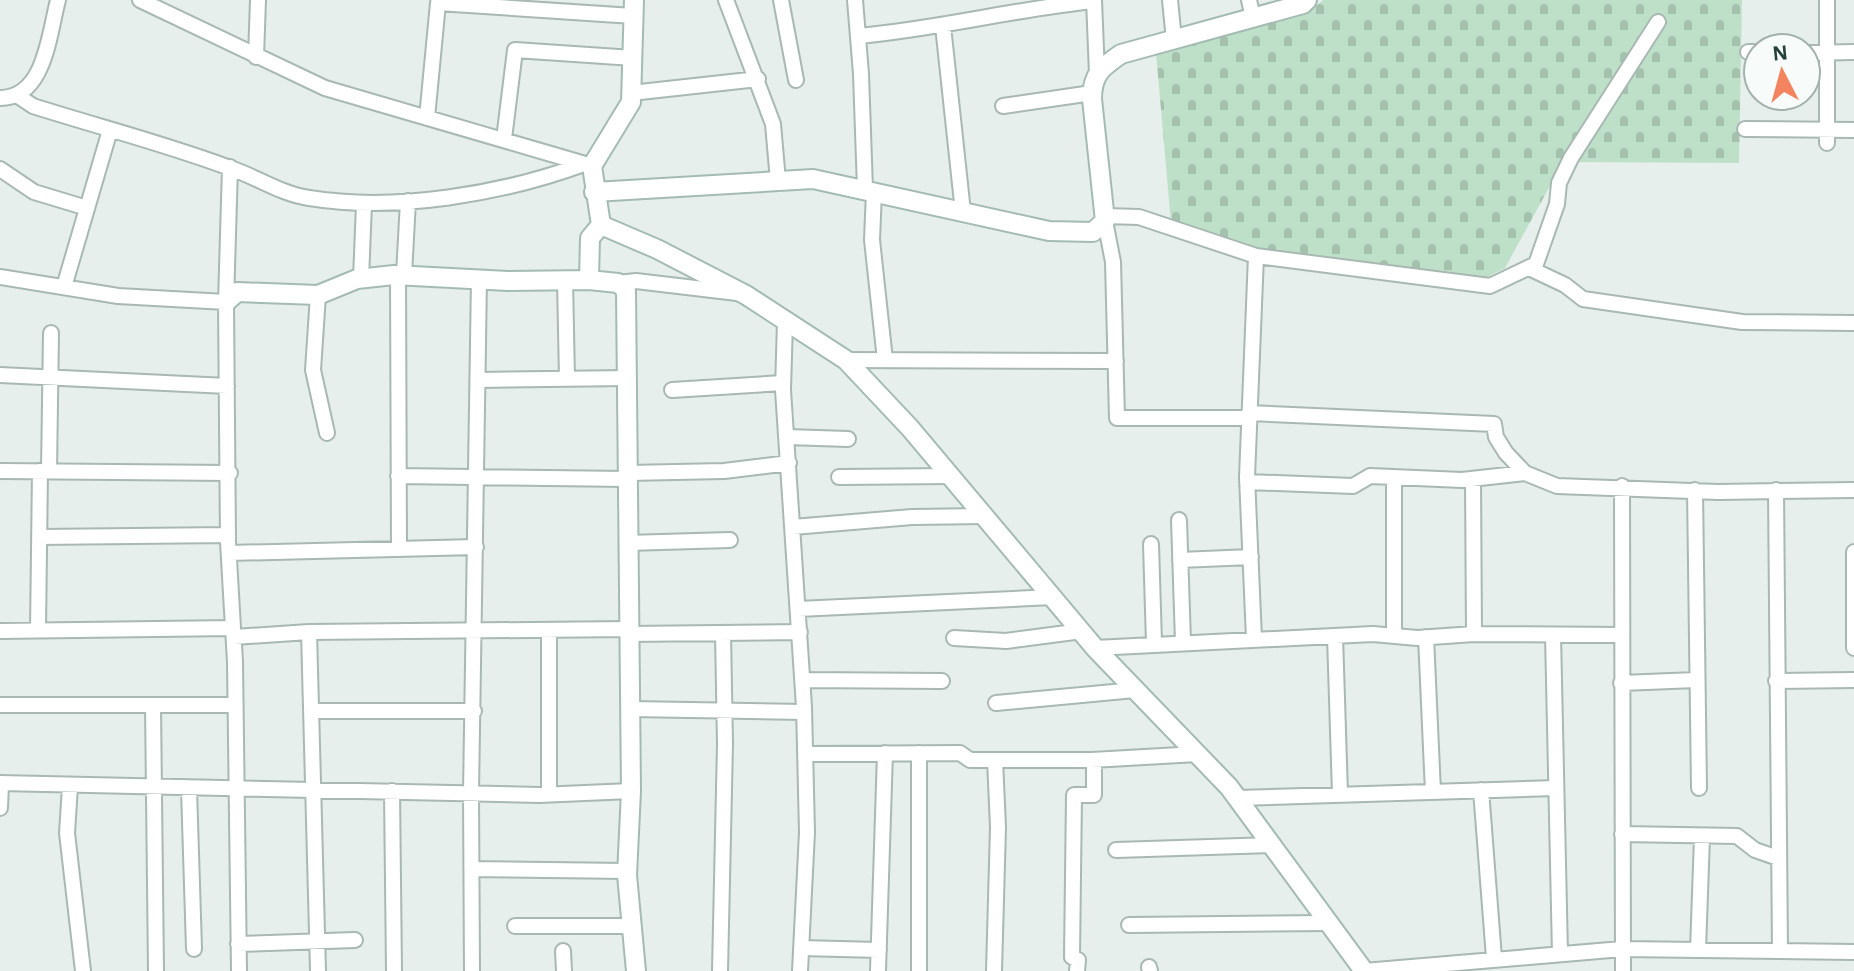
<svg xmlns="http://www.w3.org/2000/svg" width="1854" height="971" viewBox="0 0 1854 971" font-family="'Alegreya Sans',sans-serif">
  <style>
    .cemetery { fill: url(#cemetery-stones) }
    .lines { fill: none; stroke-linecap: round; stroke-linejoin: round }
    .street-casing { stroke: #a8b8b2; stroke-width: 18 }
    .secondary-casing { stroke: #a4bbb3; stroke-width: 22 }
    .street { stroke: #fff; stroke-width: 14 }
    .secondary { stroke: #fff; stroke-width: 18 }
  </style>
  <defs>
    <pattern id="cemetery-stones" width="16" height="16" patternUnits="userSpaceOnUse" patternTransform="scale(2)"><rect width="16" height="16" fill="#bfe0c8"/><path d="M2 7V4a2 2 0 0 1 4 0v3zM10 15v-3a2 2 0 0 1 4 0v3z" fill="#a4c1ad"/></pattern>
  </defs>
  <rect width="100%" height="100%" fill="#e6efeb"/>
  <path class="cemetery" d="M1323 0H1742L1739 163 1563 162 1505 268 1481 280 1251 248 1171 223 1156 53C1186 45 1307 19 1323 0Z"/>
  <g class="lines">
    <defs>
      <path id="street" d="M140 0 325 88 585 164
        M726 0 773 124 778 181
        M781 0 796 80
        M855 0 861 74 865 189
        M1094 0 1097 74
        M1170 0 1174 40
        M1249 0 1253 18
        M1827 0V143
        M943 26 963 212
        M858 36C938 29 1014 9 1094 1
        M1748 52H1758
        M1806 53 1854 52
        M256 57 258 0
        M631 93 758 79
        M18 96 33 106C99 127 166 144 230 168 257 177 281 194 309 198 396 212 502 194 584 164
        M0 98C45 98 49 34 58 0
        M1003 106 1092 93
        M427 118 438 3 633 16
        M1745 129 1854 130
        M504 139 515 50 633 58
        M230 167 226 302 228 542 235 662 239 971
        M0 169 34 192 87 208
        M874 191 872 240 885 360
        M1105 216 1139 217 1256 256 1490 286 1536 264 1557 204 1559 183 1571 158 1658 22
        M1105 221 1113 262 1117 418H1249
        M1529 268 1565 285 1583 299 1742 322 1854 323
        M398 275 399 549
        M404 275 408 201
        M0 277 118 296 226 302
        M361 279 364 204
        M565 280 567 379
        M618 283 636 281 737 293
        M64 287 110 130
        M318 295 313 370 327 433
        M785 321 783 390 804 707 807 832 800 971
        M846 360 1116 361
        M0 375 227 386
        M478 380 628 378
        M672 390 783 383
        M1249 413 1494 424 1496 437 1506 453 1525 473 1557 486 1718 492 1854 490
        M787 437 848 439
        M0 471 230 473
        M49 471 51 333
        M627 473 724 471 789 463
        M398 476 627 479
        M839 477 951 476
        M1473 479 1474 634
        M1247 482 1353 486 1370 476 1462 480 1525 473
        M1622 486 1623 971
        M1695 490 1699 788
        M1776 490 1780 951
        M1179 520 1183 642
        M793 527 912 517 985 516
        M39 537 228 535
        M627 543 730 540
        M1151 544 1154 643
        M1854 552V648
        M229 553 476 547
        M1180 560 1251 557
        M798 609 1053 597
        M38 630 40 471
        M549 630V794
        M0 631 233 628
        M309 632 318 971
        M628 634 800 632
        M1553 635 1560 954
        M1335 636 1340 794
        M1394 636V477
        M234 637 309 632 628 629
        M1426 637 1433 792
        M954 638 1006 641 1082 631
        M1254 639 1247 477 1256 256
        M1095 648 1373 634 1417 638 1474 634 1622 635
        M803 680 942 681
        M1776 681 1854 680
        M1621 683 1696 680
        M996 703 1135 690
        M0 705H233
        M153 705 156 971
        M630 709 804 712
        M314 711H474
        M805 754 960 753 970 760H1092L1197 754
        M0 783 539 795 631 791
        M70 786 67 833 83 971
        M189 789 194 949
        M1481 790 1494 958
        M392 791 394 971
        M1237 798 1555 788
        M0 808 1 784
        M1622 834 1737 836 1755 850 1778 858
        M1116 850 1272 845
        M472 869 627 871
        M1129 925 1329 923
        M515 926H632
        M238 944 355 940
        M801 948 879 950
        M1698 950 1702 837
        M563 951 564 971
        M1149 967 1150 971
        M472 971 471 793 479 279
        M720 971 725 744 723 633
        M878 971 885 753
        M919 971V753
        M994 971 998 827 995 760
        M1077 971 1078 960 1072 957 1074 795H1094V760
        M1364 971 1622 949 1854 952"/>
      <path id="secondary" d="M634 0 631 102 592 166 601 225 657 249 746 295 846 360 910 428 1095 648 1229 787 1364 971
        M594 192 813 179 1049 231 1093 232 1105 221 1092 99C1092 74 1102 67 1121 54L1303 4 1307 0
        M589 280 590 238 601 225
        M226 302 237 292 318 295 357 279 394 275 508 281 589 280 618 283 626 290 631 791 627 875 636 971"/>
    </defs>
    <use href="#street" class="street-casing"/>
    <use href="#secondary" class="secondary-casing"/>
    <use href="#street" class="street"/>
    <use href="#secondary" class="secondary"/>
  </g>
  <g transform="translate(1782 72) rotate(354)"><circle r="38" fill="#f7fbf9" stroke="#a3b1ad" stroke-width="2"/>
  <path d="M0-6L14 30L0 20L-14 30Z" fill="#f4845f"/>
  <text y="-12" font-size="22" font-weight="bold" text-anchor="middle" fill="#24423a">N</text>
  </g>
</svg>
